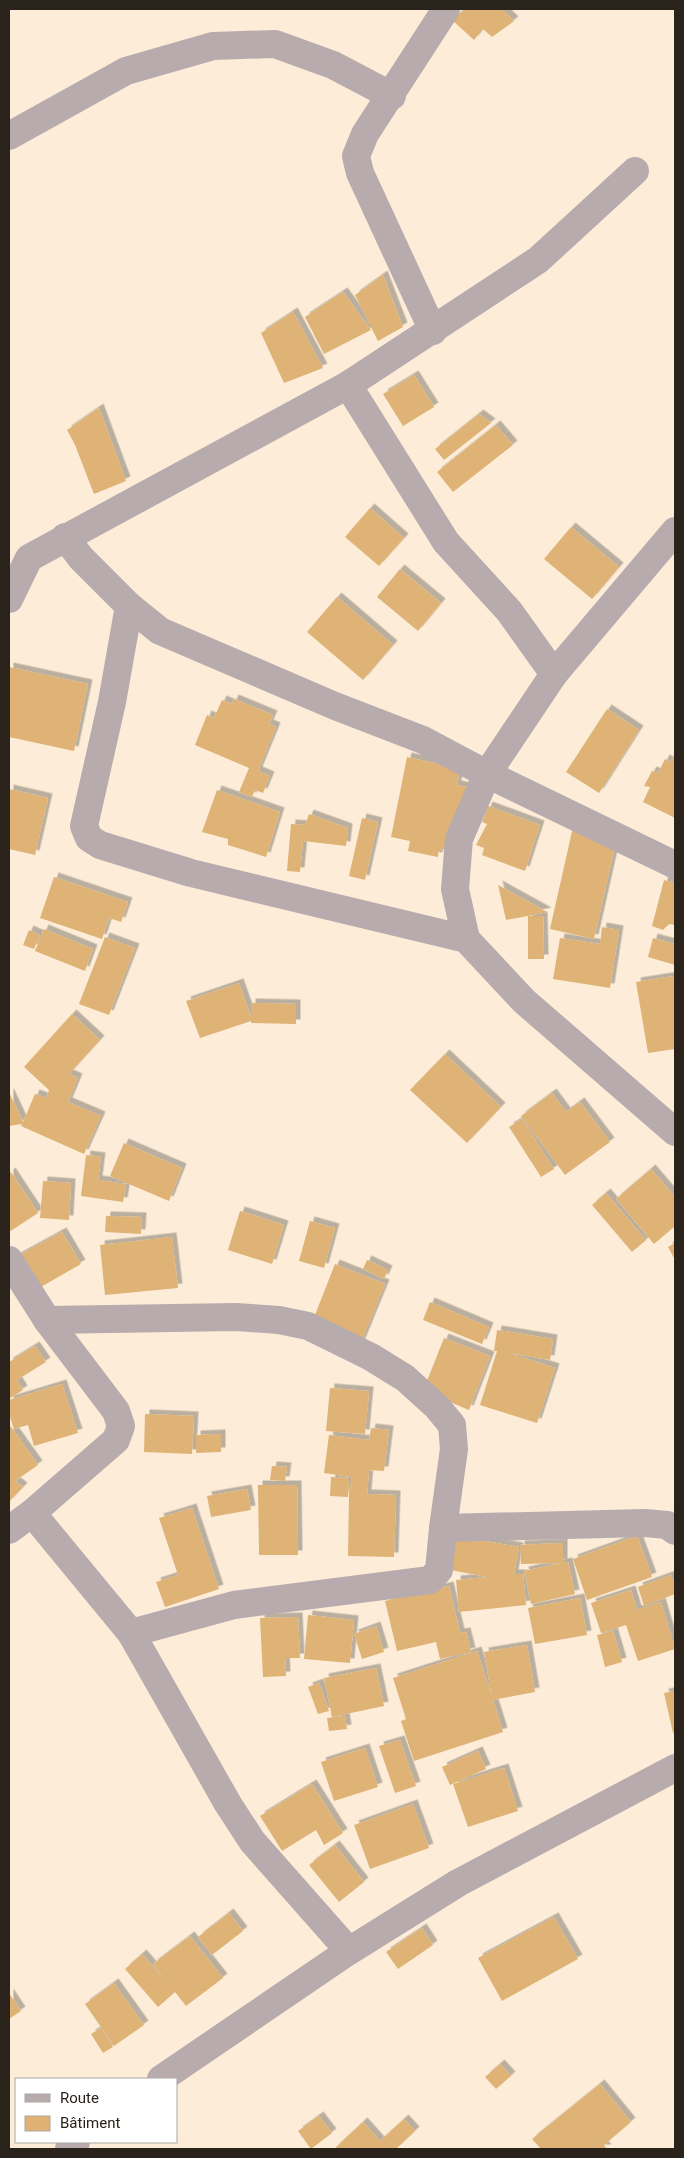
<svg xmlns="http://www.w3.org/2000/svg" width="684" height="2158" font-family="Roboto,sans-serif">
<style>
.building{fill:#dfb274;filter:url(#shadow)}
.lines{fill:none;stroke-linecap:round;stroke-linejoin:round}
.minor{stroke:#b7abad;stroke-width:28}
</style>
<defs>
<filter id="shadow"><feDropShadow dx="4.5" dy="-4.5" stdDeviation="0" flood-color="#0004"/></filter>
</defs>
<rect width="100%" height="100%" fill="#fdedd8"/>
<g class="building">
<path d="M 465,9 L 502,9 L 514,21 L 492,37 L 483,29 L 474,40 L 452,20 Z"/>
<path d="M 383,275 L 403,327 L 378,341 L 355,295 Z"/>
<path d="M 343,292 L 371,330 L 324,354 L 305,317 Z"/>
<path d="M 293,312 L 323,368 L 284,383 L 261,333 Z"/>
<path d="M 414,375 L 434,407 L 403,426 L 383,394 Z"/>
<path d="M 99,408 L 126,481 L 94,494 L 75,445 L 67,430 Z"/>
<path d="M 479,414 L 491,423 L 444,460 L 435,449 Z"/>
<path d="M 496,425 L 513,445 L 453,492 L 437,472 Z"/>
<path d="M 370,508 L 404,538 L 379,566 L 345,537 Z"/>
<path d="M 571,527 L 619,567 L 592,599 L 544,559 Z"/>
<path d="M 400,569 L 441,603 L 418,631 L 377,597 Z"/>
<path d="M 337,597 L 393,645 L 363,680 L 307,632 Z"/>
<path d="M 9,667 L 88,684 L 74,751 L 9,737 Z"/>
<path d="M 234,699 L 273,715 L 269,724 L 276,727 L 258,771 L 270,776 L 263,793 L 255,790 L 252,797 L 239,792 L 249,768 L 195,745 L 207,715 L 214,718 L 222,700 L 232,704 Z"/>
<path d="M 607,709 L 639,730 L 599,793 L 566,772 Z"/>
<path d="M 675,753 L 675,818 L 643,802 L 650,787 L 644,786 L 652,771 L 658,773 L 665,759 L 671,762 Z"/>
<path d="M 407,757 L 460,769 L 457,785 L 472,788 L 459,852 L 439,849 L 438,857 L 408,851 L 410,841 L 391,837 Z"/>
<path d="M 9,789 L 48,798 L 35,855 L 9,849 Z"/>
<path d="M 217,790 L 280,812 L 266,857 L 228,845 L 228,839 L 202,832 Z"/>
<path d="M 488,806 L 540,825 L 525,871 L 482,855 L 484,848 L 476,845 L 487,824 L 482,822 Z"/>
<path d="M 309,814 L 348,828 L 346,846 L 303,841 L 300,872 L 287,871 L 291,824 L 305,825 Z"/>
<path d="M 362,818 L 378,822 L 365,880 L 349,876 Z"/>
<path d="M 573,827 L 617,837 L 594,939 L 550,929 Z"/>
<path d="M 54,877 L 128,902 L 121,922 L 109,918 L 102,939 L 40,918 Z"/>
<path d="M 664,880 L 675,883 L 675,925 L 669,924 L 663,930 L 652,926 Z"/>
<path d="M 498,885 L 547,912 L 528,916 L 543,916 L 544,959 L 528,959 L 528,916 L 506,920 Z"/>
<path d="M 602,927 L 619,930 L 610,988 L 553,979 L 560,938 L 600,944 Z"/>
<path d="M 44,929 L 93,949 L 85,971 L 35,951 Z"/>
<path d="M 29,930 L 40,935 L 34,949 L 23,945 Z"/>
<path d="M 105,937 L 135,948 L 109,1015 L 79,1004 Z"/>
<path d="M 653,938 L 675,944 L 675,965 L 648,957 Z"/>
<path d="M 674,976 L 675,1049 L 648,1053 L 636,982 Z"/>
<path d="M 239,983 L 251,1017 L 251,1003 L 296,1004 L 296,1024 L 251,1023 L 251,1021 L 200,1038 L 186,1001 Z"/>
<path d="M 72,1014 L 100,1040 L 69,1074 L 78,1078 L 68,1102 L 101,1116 L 84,1154 L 21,1126 L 22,1124 L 9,1126 L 9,1092 L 23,1122 L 35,1094 L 46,1098 L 49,1090 L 24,1067 Z"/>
<path d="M 445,1054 L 501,1107 L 467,1143 L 410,1090 Z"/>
<path d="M 552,1093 L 566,1112 L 580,1102 L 610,1142 L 565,1175 L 521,1116 Z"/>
<path d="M 522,1119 L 554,1169 L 541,1177 L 509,1127 Z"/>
<path d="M 124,1143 L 182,1168 L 169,1201 L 110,1176 Z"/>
<path d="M 86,1155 L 101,1157 L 98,1180 L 126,1184 L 123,1202 L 81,1196 Z"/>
<path d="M 651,1169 L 675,1197 L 675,1226 L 654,1244 L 616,1199 Z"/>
<path d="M 11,1172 L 38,1213 L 9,1232 L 9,1174 Z"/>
<path d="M 43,1181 L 71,1183 L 69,1220 L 40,1218 Z"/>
<path d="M 606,1193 L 646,1240 L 632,1252 L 592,1205 Z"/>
<path d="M 240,1211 L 284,1225 L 272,1264 L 228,1250 Z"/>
<path d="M 106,1216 L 142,1217 L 141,1234 L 105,1232 Z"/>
<path d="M 310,1221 L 335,1228 L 324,1268 L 299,1261 Z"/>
<path d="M 62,1232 L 81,1264 L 25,1296 L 9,1261 Z"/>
<path d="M 172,1237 L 178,1288 L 105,1295 L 100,1245 Z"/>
<path d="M 675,1243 L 675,1260 L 668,1247 Z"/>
<path d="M 367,1260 L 388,1270 L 384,1279 L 363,1269 Z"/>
<path d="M 335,1264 L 385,1284 L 360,1345 L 311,1325 Z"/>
<path d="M 430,1302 L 489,1327 L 482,1344 L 423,1320 Z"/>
<path d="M 497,1330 L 553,1339 L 550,1360 L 509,1353 L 555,1368 L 537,1423 L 480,1405 L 497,1351 L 494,1351 Z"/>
<path d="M 444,1338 L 490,1356 L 469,1410 L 423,1391 Z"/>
<path d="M 35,1346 L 46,1362 L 17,1380 L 23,1390 L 9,1399 L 9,1362 Z"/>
<path d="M 62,1384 L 78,1433 L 34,1446 L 28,1425 L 14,1429 L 9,1414 L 9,1400 Z"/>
<path d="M 330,1388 L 369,1391 L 365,1434 L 326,1431 Z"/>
<path d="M 145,1414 L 194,1416 L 192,1454 L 144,1452 Z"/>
<path d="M 9,1424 L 38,1465 L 15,1481 L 23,1487 L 9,1502 Z"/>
<path d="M 371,1428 L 389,1430 L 384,1471 L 369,1470 L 367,1494 L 396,1495 L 394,1557 L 348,1556 L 349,1494 L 352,1477 L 324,1473 L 329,1435 L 369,1440 Z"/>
<path d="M 221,1434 L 221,1452 L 196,1453 L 196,1435 Z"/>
<path d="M 272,1466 L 287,1467 L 285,1481 L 270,1480 Z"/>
<path d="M 331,1477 L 349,1478 L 348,1497 L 330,1496 Z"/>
<path d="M 258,1485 L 297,1485 L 298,1555 L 259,1555 Z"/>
<path d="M 247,1489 L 251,1510 L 211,1517 L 207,1496 Z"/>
<path d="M 192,1508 L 219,1589 L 165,1607 L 156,1582 L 178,1575 L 159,1518 Z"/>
<path d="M 440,1533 L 519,1547 L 514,1574 L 523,1574 L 526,1605 L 459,1612 L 456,1580 L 488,1577 L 434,1567 Z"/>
<path d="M 637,1536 L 652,1577 L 587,1600 L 573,1559 Z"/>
<path d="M 563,1543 L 563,1563 L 568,1562 L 575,1594 L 531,1604 L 524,1571 L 562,1563 L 521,1564 L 520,1545 Z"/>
<path d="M 671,1575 L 675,1586 L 675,1594 L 644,1606 L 638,1587 Z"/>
<path d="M 449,1586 L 460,1633 L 466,1632 L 471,1652 L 440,1659 L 436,1642 L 397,1651 L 385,1601 Z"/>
<path d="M 631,1590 L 637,1610 L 661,1602 L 675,1649 L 638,1661 L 626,1625 L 601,1633 L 591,1603 Z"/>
<path d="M 580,1598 L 587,1635 L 535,1644 L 528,1608 Z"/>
<path d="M 308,1615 L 354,1620 L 350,1663 L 304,1659 Z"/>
<path d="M 298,1617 L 300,1658 L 285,1658 L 286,1676 L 263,1677 L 260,1618 Z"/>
<path d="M 376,1626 L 384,1652 L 362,1659 L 354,1634 Z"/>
<path d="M 613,1631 L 622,1662 L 605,1667 L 597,1635 Z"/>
<path d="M 527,1645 L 535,1692 L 493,1700 L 503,1732 L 414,1761 L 401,1721 L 406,1719 L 393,1678 L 477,1651 L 492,1697 L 484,1652 Z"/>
<path d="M 376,1668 L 384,1706 L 332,1717 L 324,1678 Z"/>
<path d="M 319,1683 L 329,1711 L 318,1714 L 308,1687 Z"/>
<path d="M 675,1691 L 675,1732 L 673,1733 L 664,1693 Z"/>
<path d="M 345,1716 L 347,1729 L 329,1731 L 327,1718 Z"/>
<path d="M 400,1740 L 416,1786 L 395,1793 L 379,1746 Z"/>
<path d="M 365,1748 L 378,1787 L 334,1801 L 321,1762 Z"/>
<path d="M 478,1751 L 486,1769 L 450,1785 L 442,1767 Z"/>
<path d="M 504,1768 L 518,1811 L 468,1827 L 453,1784 Z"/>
<path d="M 312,1784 L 343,1833 L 324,1845 L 316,1830 L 282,1851 L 260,1816 Z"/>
<path d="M 413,1804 L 429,1848 L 370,1869 L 354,1825 Z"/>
<path d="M 335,1845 L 364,1882 L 339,1902 L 309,1865 Z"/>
<path d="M 229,1913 L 243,1931 L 212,1955 L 198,1937 Z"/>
<path d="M 554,1917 L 578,1959 L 502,2001 L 478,1958 Z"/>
<path d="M 422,1928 L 433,1945 L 398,1969 L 386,1952 Z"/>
<path d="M 190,1936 L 223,1978 L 186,2006 L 175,1992 L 158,2007 L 125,1969 L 142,1954 L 166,1982 L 153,1964 Z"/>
<path d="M 114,1983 L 144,2025 L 114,2046 L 85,2004 Z"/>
<path d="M 9,1993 L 21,2011 L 9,2019 Z"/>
<path d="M 101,2028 L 113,2047 L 103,2053 L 91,2034 Z"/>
<path d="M 500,2064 L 511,2076 L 496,2089 L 485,2077 Z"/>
<path d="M 600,2084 L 631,2122 L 604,2145 L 607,2149 L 541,2149 L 532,2139 Z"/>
<path d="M 319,2116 L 332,2133 L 311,2149 L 298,2131 Z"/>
<path d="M 404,2119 L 415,2131 L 396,2149 L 334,2149 L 363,2122 L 380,2141 Z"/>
</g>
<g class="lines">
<g class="minor">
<path d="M 9,136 L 126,71 L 213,46 L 275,44 L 333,65 L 392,96"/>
<path d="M 433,331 L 360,173 L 356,156 L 365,134 L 446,9"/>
<path d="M 348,385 L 446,542 L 509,611 L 554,674"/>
<path d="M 675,531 L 554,674 L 487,774 L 459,839 L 455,889 L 466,939 L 524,1001 L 675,1132"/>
<path d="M 65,537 L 81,558 L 129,606 L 160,631 L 335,706 L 423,740 L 487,774 L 675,865"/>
<path d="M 9,599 L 29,558 L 348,385 L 538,260 L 635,171"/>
<path d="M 129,606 L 112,702 L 84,826 L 89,838 L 100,845 L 191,873 L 466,939"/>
<path d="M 9,1260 L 47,1320 L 116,1411 L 121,1426 L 116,1440 L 32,1513 L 9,1530"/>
<path d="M 47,1320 L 236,1317 L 279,1320 L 308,1326 L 371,1357 L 405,1378 L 437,1407 L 452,1425 L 454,1449 L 443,1528"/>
<path d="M 32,1513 L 131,1633 L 228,1804 L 252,1841 L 349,1951"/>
<path d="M 131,1633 L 234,1605 L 430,1580 L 439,1570 L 443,1528 L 645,1523 L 667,1525 L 675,1531"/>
<path d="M 161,2079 L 349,1951 L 458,1883 L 675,1768"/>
<path d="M 69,2149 L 76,2142"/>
</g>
</g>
<rect width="684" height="2158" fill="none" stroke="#29231b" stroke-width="20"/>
<rect x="15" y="2078" width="162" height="65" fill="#ffffff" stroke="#a9a7a4"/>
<rect x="25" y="2094" width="25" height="8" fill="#b7abad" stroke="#a9a7a4"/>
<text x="60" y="2103" font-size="15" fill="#29231b">Route</text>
<rect x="25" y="2116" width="25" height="15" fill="#dfb274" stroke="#a9a7a4"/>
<text x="60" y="2128" font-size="15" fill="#29231b">Bâtiment</text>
</svg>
